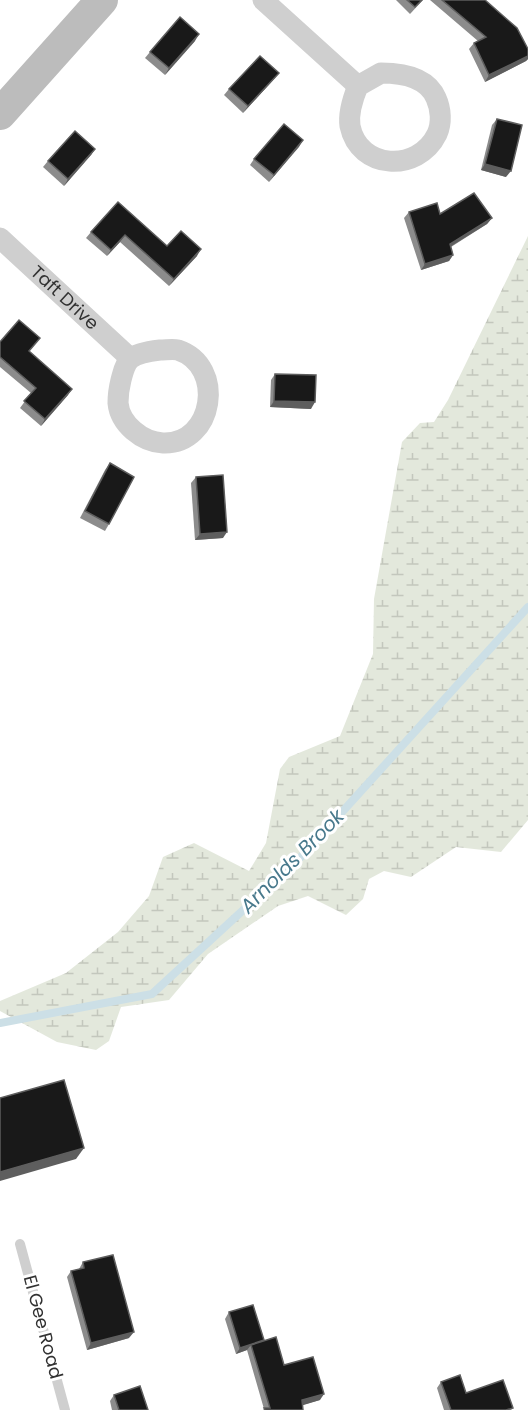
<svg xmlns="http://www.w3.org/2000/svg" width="528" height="1410" font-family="Poppins,sans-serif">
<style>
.wetland{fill:url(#wetland-marsh)}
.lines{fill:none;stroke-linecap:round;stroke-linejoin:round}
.stream{stroke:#ccdfe6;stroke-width:8}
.service{stroke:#cfcfcf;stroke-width:10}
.minor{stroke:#cfcfcf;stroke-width:21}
.secondary{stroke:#bcbcbc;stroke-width:32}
.wall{fill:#8c8c8c}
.shaded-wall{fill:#5e5e5e}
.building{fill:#191919;stroke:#5e5e5e;stroke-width:1.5}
.labels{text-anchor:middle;stroke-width:6;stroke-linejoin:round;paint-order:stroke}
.street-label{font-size:18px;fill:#323232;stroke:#fff}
.water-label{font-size:20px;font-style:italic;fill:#48798c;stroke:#fff}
</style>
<defs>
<pattern id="wetland-marsh" width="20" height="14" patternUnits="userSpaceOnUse" patternTransform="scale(1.5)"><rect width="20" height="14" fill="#e3e8dc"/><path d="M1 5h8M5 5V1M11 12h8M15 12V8" fill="none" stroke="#c3c7bd"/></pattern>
</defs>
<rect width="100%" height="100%" fill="#fff"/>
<path class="wetland" d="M 528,236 L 528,820 L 501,852 L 456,847 L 411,877 L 384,871 L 369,879 L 363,899 L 346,915 L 308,896 L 278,906 L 208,954 L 169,1000 L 121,1007 L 109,1041 L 96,1050 L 57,1042 L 0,1011 L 0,1001 L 66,973 L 118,932 L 149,896 L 163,857 L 194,843 L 249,871 L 266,843 L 280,769 L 289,757 L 340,736 L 373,654 L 374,599 L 402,442 L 420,423 L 434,422 L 448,400 Z"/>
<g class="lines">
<path class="stream" d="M 0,1023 L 152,994 L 304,854 L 528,607"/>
<path class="service" d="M 20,1244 L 65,1410"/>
<g class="minor">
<path d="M 263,0 L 358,86"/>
<path d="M 381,73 C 402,73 427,77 436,98 C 441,109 442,123 437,134 C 418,173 359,170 350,126 C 348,112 353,98 358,86 Z"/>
<path id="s1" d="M 0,238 L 130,358"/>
<path d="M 160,350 C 166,350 173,349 178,350 C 226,366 214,445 163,443 C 142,442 120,424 118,403 C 118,395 119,388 121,380 C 123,373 124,365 130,359 C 137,353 151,351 160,350 Z"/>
</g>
<path class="secondary" d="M 0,114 L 102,0"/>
</g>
<g class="wall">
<path d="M 396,0 L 423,0 L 410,14 Z"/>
<path d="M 430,0 L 485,0 L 528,49 L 528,59 L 526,61 L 485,82 L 469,49 L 474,43 L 478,41 Z"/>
<path d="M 195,41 L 165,75 L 145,58 L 150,52 Z"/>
<path d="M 279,73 L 274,79 L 243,113 L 224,95 L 229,89 Z"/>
<path d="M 497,119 L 506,177 L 481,170 L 492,125 Z"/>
<path d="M 303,140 L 269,182 L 250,165 L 254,159 Z"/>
<path d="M 95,149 L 91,155 L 64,186 L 43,167 L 48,161 Z"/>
<path d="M 118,202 L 167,246 L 197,256 L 169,286 L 120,242 L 107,256 L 86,238 L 91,232 Z"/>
<path d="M 409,212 L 440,214 L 492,218 L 487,224 L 451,247 L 453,255 L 449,261 L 421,270 L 404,218 Z"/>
<path d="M 40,338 L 29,351 L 68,395 L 41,426 L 20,408 L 31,393 L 0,367 L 0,342 Z"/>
<path d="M 275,374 L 311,409 L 270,407 L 271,380 Z"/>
<path d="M 110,463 L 109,524 L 105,531 L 80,518 L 105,470 Z"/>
<path d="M 196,477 L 223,538 L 195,540 L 191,483 Z"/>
<path d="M 83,1262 L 129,1338 L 87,1350 L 67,1277 L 71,1271 L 79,1269 Z"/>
<path d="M 229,1312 L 264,1340 L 284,1365 L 320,1400 L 302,1405 L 303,1410 L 263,1410 L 264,1409 L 247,1350 L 236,1354 L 225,1319 Z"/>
<path d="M 441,1382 L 466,1393 L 513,1408 L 511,1410 L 444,1410 L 437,1388 Z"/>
<path d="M 114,1395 L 148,1410 L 112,1410 L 110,1401 Z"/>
</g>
<g class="shaded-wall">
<path d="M 199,34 L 195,41 L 165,75 L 169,68 Z"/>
<path d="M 528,56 L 528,59 L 526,61 L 485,82 L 489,75 Z"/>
<path d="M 279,73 L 274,79 L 243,113 L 248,106 Z"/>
<path d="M 303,140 L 299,147 L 269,182 L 274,175 Z"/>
<path d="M 95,149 L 91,155 L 64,186 L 68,179 Z"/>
<path d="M 485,164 L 511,171 L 506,177 L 481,170 Z"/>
<path d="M 492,218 L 487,224 L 445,250 L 450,244 Z"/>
<path d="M 125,235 L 120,242 L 107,256 L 111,250 Z"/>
<path d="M 201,249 L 197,256 L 169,286 L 174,279 Z"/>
<path d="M 453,255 L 449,261 L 421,270 L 425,264 Z"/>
<path d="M 72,389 L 68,395 L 41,426 L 45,419 Z"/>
<path d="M 274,401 L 315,402 L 311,409 L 270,407 Z"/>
<path d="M 227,532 L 223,538 L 195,540 L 200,534 Z"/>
<path d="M 84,1148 L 76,1159 L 0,1181 L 0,1172 Z"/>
<path d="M 134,1332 L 129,1338 L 87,1350 L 91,1343 Z"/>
<path d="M 264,1340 L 251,1345 L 247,1350 L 236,1354 L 240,1348 Z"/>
<path d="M 324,1394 L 320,1400 L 297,1407 L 302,1400 Z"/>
</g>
<g class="building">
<path d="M 407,0 L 422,0 L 415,7 Z"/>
<path d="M 442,0 L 485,0 L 517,28 L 528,49 L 528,56 L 489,75 L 474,43 L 486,37 Z"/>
<path d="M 180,17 L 199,34 L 169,68 L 150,52 Z"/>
<path d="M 260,56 L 279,73 L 248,106 L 229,89 Z"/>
<path d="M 497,119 L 522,125 L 511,171 L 485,164 Z"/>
<path d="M 284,124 L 303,140 L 274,175 L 254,159 Z"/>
<path d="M 75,131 L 95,149 L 68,179 L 48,161 Z"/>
<path d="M 474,193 L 492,218 L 450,244 L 453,255 L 425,264 L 409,212 L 437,203 L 440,214 Z"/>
<path d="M 118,202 L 167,246 L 181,231 L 201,249 L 174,279 L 125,235 L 111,250 L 91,232 Z"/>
<path d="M 19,320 L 40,338 L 29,351 L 72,389 L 45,419 L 24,401 L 36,388 L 0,357 L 0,342 Z"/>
<path d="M 275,374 L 316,375 L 315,402 L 274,401 Z"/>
<path d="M 110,463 L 134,477 L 109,524 L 85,511 Z"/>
<path d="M 223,475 L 227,532 L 200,534 L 196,477 Z"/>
<path d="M 64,1080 L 84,1148 L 0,1172 L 0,1098 Z"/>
<path d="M 113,1255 L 134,1332 L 91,1343 L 71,1271 L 84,1268 L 83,1262 Z"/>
<path d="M 253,1305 L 264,1340 L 240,1348 L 229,1312 Z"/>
<path d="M 276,1337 L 284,1365 L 313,1357 L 324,1394 L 302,1400 L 303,1410 L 265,1410 L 264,1408 L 270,1408 L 251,1345 Z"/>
<path d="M 460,1375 L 466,1393 L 503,1380 L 513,1408 L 506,1410 L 451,1410 L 441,1382 Z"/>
<path d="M 140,1386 L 148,1410 L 119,1410 L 114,1395 Z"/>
</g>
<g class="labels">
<g class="street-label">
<text dy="6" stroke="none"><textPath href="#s1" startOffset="88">Taft Drive</textPath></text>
<text transform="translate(43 1327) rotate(75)" y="6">El Gee Road</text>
</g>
<g class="water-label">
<text transform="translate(292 861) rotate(-45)" y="7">Arnolds Brook</text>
</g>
</g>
</svg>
